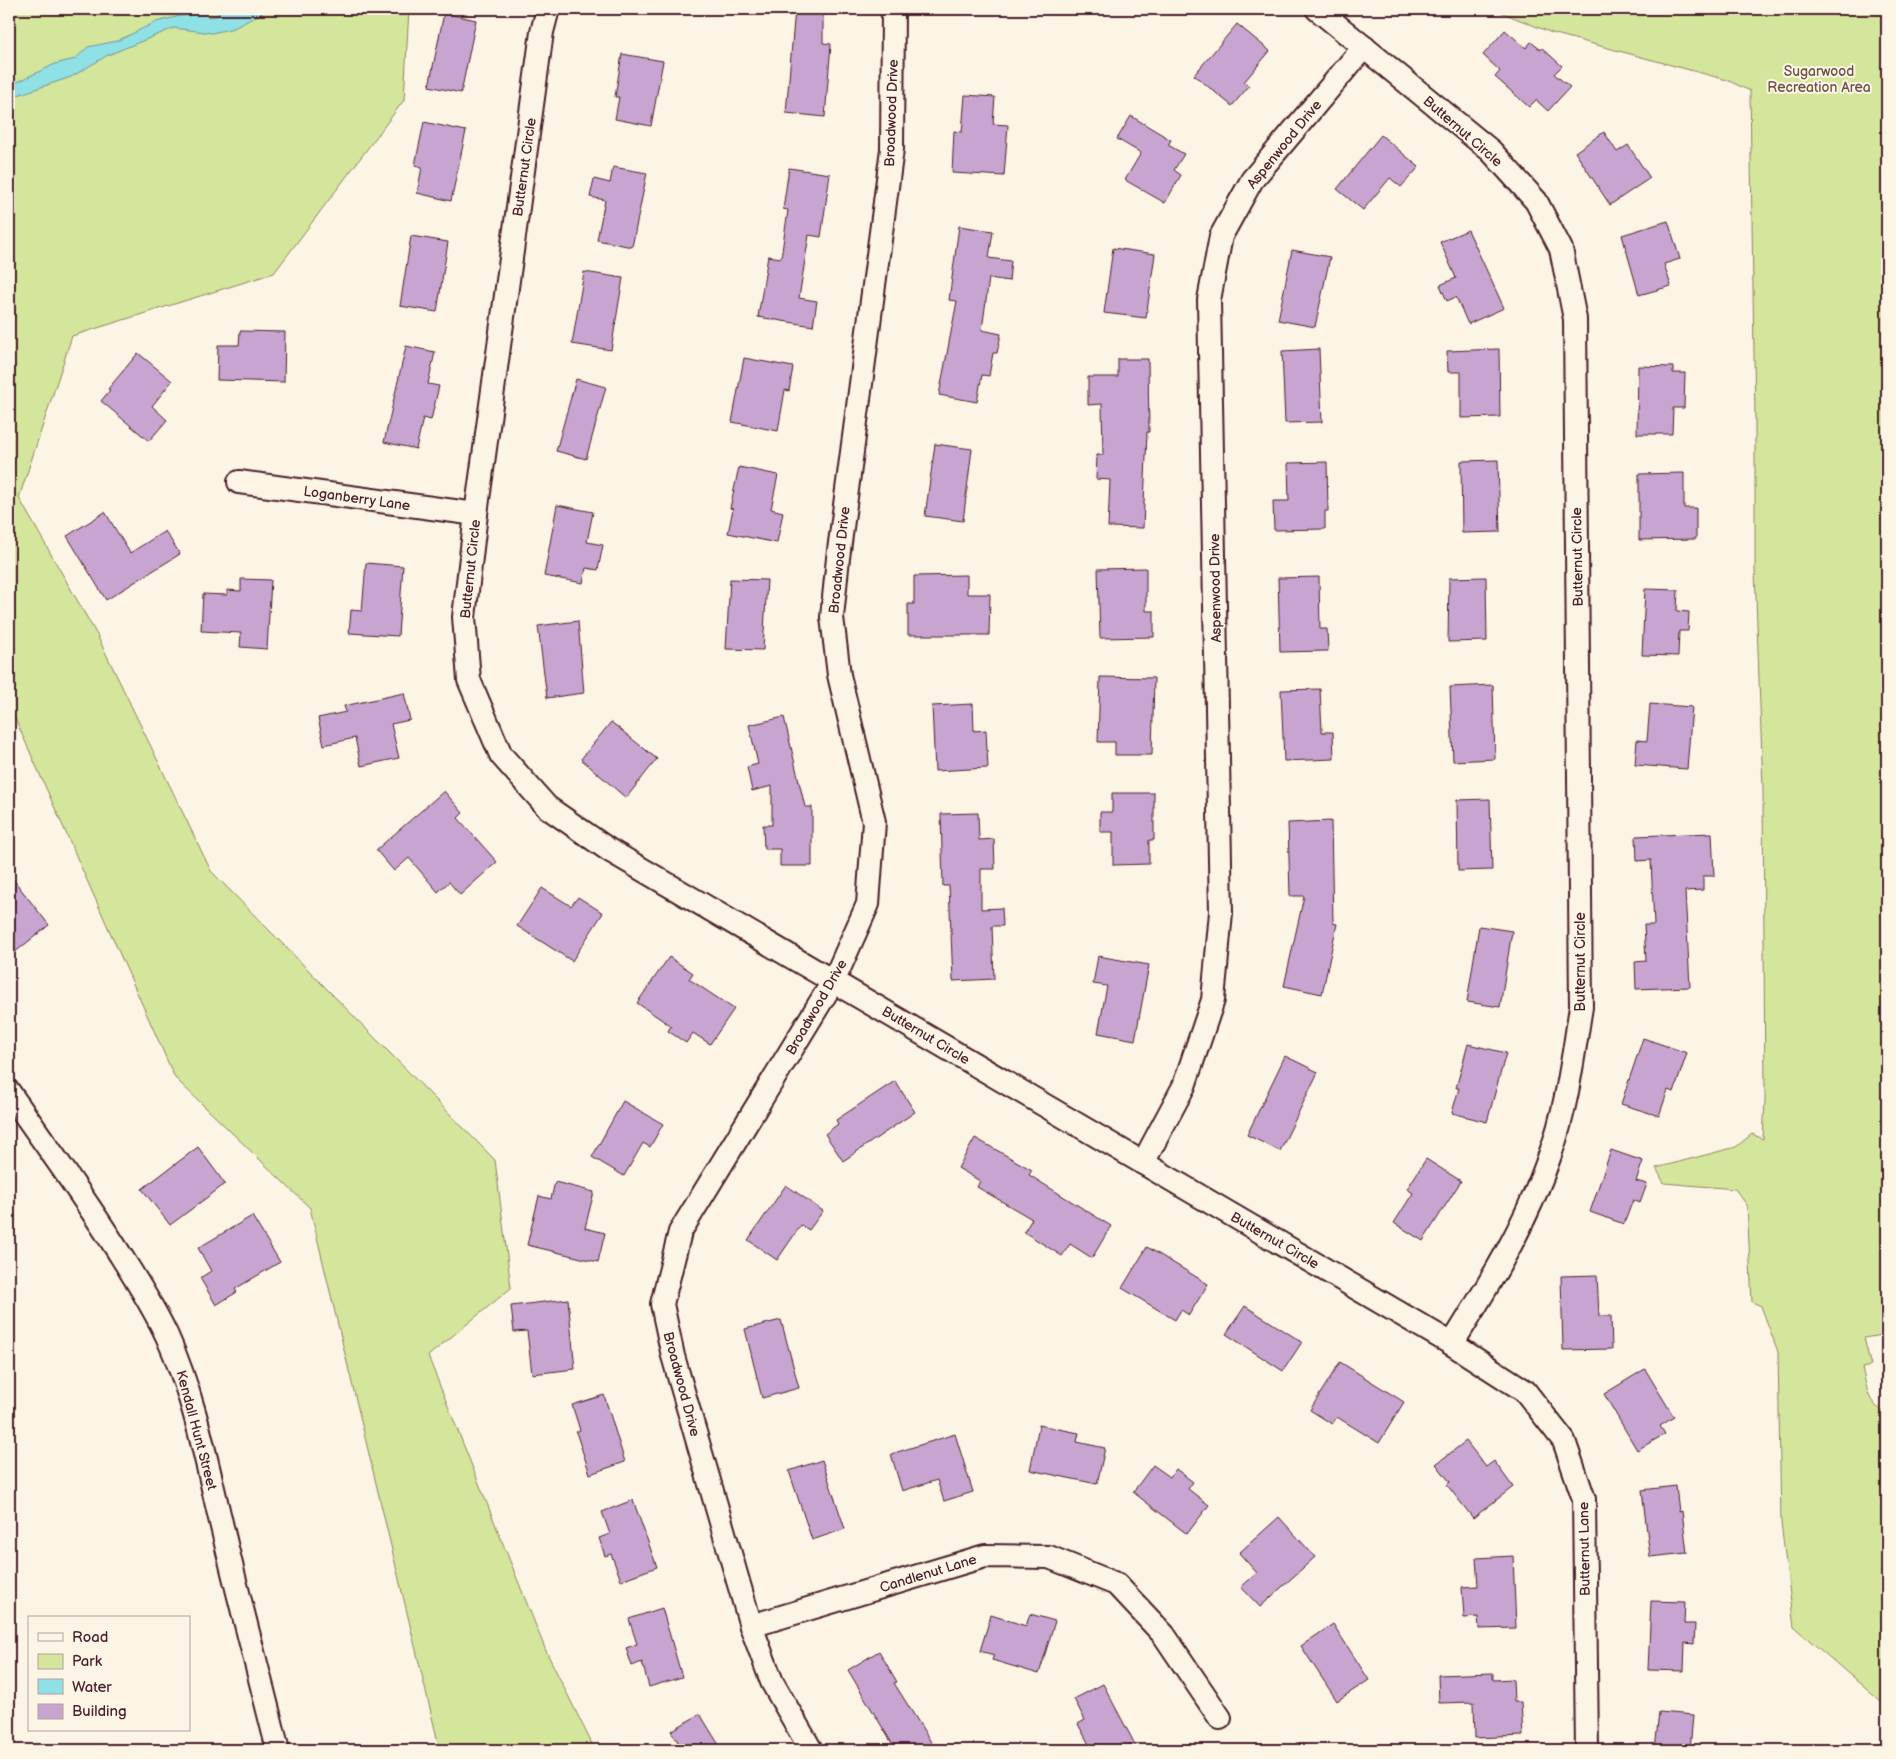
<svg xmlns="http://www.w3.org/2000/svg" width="1896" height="1759" font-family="'Balsamiq Sans',sans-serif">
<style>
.green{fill:#d4e69b;stroke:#8f8263}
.water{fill:#8fe1e6;stroke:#73939b}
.building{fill:#c7a5d0;stroke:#4a1f2b}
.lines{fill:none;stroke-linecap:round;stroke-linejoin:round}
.street-casing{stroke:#4a1f2b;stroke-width:26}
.street{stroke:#fcf5e5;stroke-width:22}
.labels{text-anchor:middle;stroke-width:4;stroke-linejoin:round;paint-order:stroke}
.park-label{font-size:14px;fill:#6c5147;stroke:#fcf5e5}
.street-label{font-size:14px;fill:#4a1f2b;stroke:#fcf5e5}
</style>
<rect width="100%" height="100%" fill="#fcf5e5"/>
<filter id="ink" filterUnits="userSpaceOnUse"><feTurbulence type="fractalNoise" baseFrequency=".02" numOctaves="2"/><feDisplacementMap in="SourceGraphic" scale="10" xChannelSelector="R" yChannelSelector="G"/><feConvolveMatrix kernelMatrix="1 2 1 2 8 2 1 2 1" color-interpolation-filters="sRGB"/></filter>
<g filter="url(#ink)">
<g class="green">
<path d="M 21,9 L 409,9 L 404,100 L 274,273 L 72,336 L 19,498 L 97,635 L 211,871 L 495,1160 L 511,1288 L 428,1356 L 546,1651 L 595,1750 L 442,1750 L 438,1742 L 310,1208 L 175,1078 L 9,705 L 9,16 Z"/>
<path d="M 1493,9 L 1887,9 L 1887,1334 L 1864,1338 L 1871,1366 L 1862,1368 C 1867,1386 1867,1407 1887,1412 L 1887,1707 L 1794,1627 L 1781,1523 L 1778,1352 L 1761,1306 L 1752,1302 L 1747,1205 L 1735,1189 L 1664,1183 L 1656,1168 L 1736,1147 L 1752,1134 L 1763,1139 L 1765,1100 L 1763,788 L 1755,569 L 1755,419 L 1750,91 L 1727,80 L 1552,33 Z"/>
</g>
<path class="water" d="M 221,9 L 270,9 L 234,28 L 212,33 L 174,28 L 108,55 L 71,77 L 9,98 L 9,86 L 55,64 L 75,59 L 88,47 L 117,41 L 156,22 L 200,11 L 209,17 L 218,16 L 219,10 Z"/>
<g class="building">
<path d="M 795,9 L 823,9 L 823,43 L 831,44 L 825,117 L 786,113 Z"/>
<path d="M 444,13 L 476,20 L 461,93 L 429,86 Z"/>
<path d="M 1237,24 L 1270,51 L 1244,82 L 1249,86 L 1232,106 L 1194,75 Z"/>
<path d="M 1505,30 L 1526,48 L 1531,42 L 1541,50 L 1542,48 L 1562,66 L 1554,74 L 1570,87 L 1548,111 L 1536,100 L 1529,107 L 1495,77 L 1500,71 L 1483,55 Z"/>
<path d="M 622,54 L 663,61 L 651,126 L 615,119 L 619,97 L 615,97 Z"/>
<path d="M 965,95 L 995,97 L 993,124 L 1008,125 L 1004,176 L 952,173 L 954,131 L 962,132 Z"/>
<path d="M 1131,116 L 1171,140 L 1168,145 L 1184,154 L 1174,170 L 1181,175 L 1165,203 L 1125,180 L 1141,153 L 1117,139 Z"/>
<path d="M 424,122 L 466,131 L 451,201 L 417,193 L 422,167 L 415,165 Z"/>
<path d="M 1604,132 L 1617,152 L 1628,145 L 1650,178 L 1610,205 L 1575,152 Z"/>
<path d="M 1381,135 L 1419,167 L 1401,187 L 1390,178 L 1363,210 L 1337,189 Z"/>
<path d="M 613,167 L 647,173 L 632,247 L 597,240 L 605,200 L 590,197 L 594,179 L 610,183 Z"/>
<path d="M 789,168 L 830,174 L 821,237 L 809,235 L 799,298 L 817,301 L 813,326 L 758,317 L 768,256 L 781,258 L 788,210 L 783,209 Z"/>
<path d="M 1668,221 L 1680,259 L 1664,264 L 1671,286 L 1639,295 L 1622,235 Z"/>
<path d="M 959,226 L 993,231 L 989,258 L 1011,261 L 1009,281 L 989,278 L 982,330 L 1001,334 L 997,353 L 993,353 L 989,376 L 982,375 L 977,402 L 939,395 L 957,301 L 949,300 Z"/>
<path d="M 1468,230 L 1504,308 L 1468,324 L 1456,297 L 1447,301 L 1440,285 L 1456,278 L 1440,242 Z"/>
<path d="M 411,236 L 448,242 L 437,312 L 400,306 Z"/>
<path d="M 1113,248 L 1155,254 L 1146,318 L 1104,313 Z"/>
<path d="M 1292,250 L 1330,257 L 1315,327 L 1278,320 Z"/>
<path d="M 584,272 L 623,278 L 611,350 L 572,344 Z"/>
<path d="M 240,331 L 285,332 L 284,382 L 217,380 L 218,345 L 239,345 Z"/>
<path d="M 406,346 L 435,352 L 428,384 L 439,386 L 431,420 L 423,418 L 416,449 L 384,442 Z"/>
<path d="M 1319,349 L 1322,422 L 1285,423 L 1282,351 Z"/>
<path d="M 1499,349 L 1500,417 L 1461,418 L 1461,372 L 1448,372 L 1447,351 Z"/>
<path d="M 138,353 L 172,381 L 152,406 L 167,420 L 149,441 L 101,401 L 110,390 L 108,389 Z"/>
<path d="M 744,358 L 793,367 L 789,391 L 785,390 L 778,431 L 732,422 Z"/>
<path d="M 1118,359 L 1148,359 L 1149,432 L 1147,432 L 1143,528 L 1108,527 L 1110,480 L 1096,479 L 1097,455 L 1103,455 L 1102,404 L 1088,405 L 1088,377 L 1118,377 Z"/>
<path d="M 1638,366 L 1673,367 L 1673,373 L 1685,373 L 1684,408 L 1673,408 L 1672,434 L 1637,434 Z"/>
<path d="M 576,379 L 606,387 L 586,459 L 556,451 Z"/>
<path d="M 935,444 L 972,449 L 963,521 L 925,516 Z"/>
<path d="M 1498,460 L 1500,532 L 1462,533 L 1461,461 Z"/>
<path d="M 1327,462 L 1328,511 L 1325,511 L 1325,529 L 1274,530 L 1273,501 L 1289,501 L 1288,463 Z"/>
<path d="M 739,467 L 778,475 L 771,509 L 783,512 L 777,543 L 728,533 L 733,509 L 730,508 Z"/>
<path d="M 1684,473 L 1684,508 L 1696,508 L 1696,539 L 1639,540 L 1639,474 Z"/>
<path d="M 557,505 L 593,512 L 587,542 L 603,545 L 598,570 L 586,568 L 583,583 L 544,576 Z"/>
<path d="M 105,512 L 130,553 L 165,531 L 180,554 L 106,600 L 67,536 Z"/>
<path d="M 366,563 L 403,566 L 398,636 L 349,633 L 351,610 L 362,611 Z"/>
<path d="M 1146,568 L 1146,611 L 1154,611 L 1154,637 L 1100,638 L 1098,569 Z"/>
<path d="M 967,575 L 967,594 L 990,594 L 989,635 L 908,635 L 908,604 L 914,604 L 914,576 Z"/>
<path d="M 1319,577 L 1320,629 L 1327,629 L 1328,651 L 1280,652 L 1278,578 Z"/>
<path d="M 1486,577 L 1487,641 L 1448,642 L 1449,578 Z"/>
<path d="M 241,579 L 271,580 L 267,649 L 240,647 L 241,633 L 201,631 L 203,594 L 227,595 L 227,590 L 241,591 Z"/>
<path d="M 730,579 L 767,580 L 763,650 L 726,649 Z"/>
<path d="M 1645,589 L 1678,590 L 1677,611 L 1689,612 L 1688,631 L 1679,631 L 1678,656 L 1642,655 Z"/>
<path d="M 578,621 L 584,693 L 547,698 L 538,626 Z"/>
<path d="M 1100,677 L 1154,678 L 1152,755 L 1115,755 L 1115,742 L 1098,742 Z"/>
<path d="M 1493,685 L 1495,759 L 1453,761 L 1450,687 Z"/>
<path d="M 1320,689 L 1322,732 L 1333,732 L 1334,759 L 1284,761 L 1281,690 Z"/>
<path d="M 404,693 L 410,720 L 391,724 L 399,758 L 361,766 L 355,738 L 324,745 L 318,718 L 346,712 L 344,706 Z"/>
<path d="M 973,704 L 974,731 L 986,730 L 988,768 L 935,771 L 932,706 Z"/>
<path d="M 1650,704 L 1692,707 L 1687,769 L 1635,765 L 1637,740 L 1647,741 Z"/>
<path d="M 784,717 L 805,807 L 812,807 L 812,866 L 780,866 L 780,849 L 764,849 L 763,825 L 772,825 L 772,786 L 752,791 L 747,767 L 758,764 L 749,725 Z"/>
<path d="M 611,722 L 657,759 L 626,798 L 581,759 Z"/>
<path d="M 444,791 L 463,813 L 458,818 L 497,862 L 460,895 L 449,882 L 438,892 L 409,858 L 394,871 L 376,850 Z"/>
<path d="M 1112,793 L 1154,793 L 1154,840 L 1149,840 L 1149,864 L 1113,865 L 1113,832 L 1100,832 L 1100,812 L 1112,812 Z"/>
<path d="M 1490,799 L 1492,870 L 1458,871 L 1457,800 Z"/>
<path d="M 978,813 L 979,840 L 994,839 L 995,869 L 981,869 L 981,909 L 1002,908 L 1003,926 L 992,926 L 994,979 L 953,981 L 949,886 L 943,886 L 941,814 Z"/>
<path d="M 1331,821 L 1333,923 L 1337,924 L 1322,994 L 1284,986 L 1304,896 L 1290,896 L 1288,823 Z"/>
<path d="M 1712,833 L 1714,876 L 1703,876 L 1703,890 L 1685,891 L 1690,987 L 1636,989 L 1635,962 L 1646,961 L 1644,925 L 1654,925 L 1651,860 L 1637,861 L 1636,836 Z"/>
<path d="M 9,874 L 49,925 L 9,957 Z"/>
<path d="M 542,888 L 571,906 L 578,897 L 603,913 L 572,961 L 517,926 Z"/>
<path d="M 1479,926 L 1512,931 L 1500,1007 L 1467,1002 Z"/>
<path d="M 1098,956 L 1149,965 L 1135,1040 L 1098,1033 L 1107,986 L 1093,984 Z"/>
<path d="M 669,957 L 693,973 L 689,979 L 734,1009 L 710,1044 L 693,1033 L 686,1043 L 668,1031 L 671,1026 L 637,1003 Z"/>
<path d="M 1643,1038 L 1687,1053 L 1674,1092 L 1668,1090 L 1659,1116 L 1621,1104 Z"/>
<path d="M 1468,1044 L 1506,1053 L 1487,1122 L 1452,1113 L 1459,1088 L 1456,1088 Z"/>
<path d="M 1285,1056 L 1318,1072 L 1280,1151 L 1247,1135 Z"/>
<path d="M 895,1081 L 915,1112 L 843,1161 L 825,1134 L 838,1124 L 836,1120 Z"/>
<path d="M 623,1101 L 663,1124 L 650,1147 L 643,1143 L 624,1176 L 592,1157 Z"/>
<path d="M 975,1138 L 1032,1170 L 1029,1175 L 1111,1226 L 1092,1258 L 1070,1244 L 1062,1256 L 1024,1232 L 1032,1219 L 977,1187 L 980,1181 L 958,1168 Z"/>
<path d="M 198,1147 L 225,1184 L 170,1225 L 142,1189 Z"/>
<path d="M 1611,1150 L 1643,1161 L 1636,1181 L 1647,1184 L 1640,1203 L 1633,1200 L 1624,1224 L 1590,1212 Z"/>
<path d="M 1426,1159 L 1461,1181 L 1423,1241 L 1394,1223 L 1413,1193 L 1407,1189 Z"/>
<path d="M 555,1182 L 594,1192 L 585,1228 L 605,1233 L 598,1262 L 527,1245 L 539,1196 L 551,1199 Z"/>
<path d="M 786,1185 L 823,1211 L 809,1230 L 801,1225 L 777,1260 L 748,1240 Z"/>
<path d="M 252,1216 L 280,1262 L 235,1289 L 237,1292 L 216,1305 L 200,1278 L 211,1271 L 198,1248 Z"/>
<path d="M 1147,1247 L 1208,1284 L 1189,1315 L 1181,1310 L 1175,1320 L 1122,1288 Z"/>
<path d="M 1597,1275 L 1599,1316 L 1611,1316 L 1612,1349 L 1563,1350 L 1561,1276 Z"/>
<path d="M 568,1299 L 575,1369 L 532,1374 L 527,1331 L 514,1332 L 511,1306 Z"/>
<path d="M 1245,1306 L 1302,1342 L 1283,1371 L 1226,1334 Z"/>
<path d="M 781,1320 L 799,1388 L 762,1398 L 745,1329 Z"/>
<path d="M 1340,1362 L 1404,1402 L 1379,1443 L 1337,1417 L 1332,1424 L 1310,1410 Z"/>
<path d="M 1645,1369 L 1674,1417 L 1660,1426 L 1665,1434 L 1637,1450 L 1604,1394 Z"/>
<path d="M 604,1395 L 625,1462 L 590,1474 L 576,1432 L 580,1430 L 572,1405 Z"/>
<path d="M 1039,1425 L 1079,1433 L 1077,1442 L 1105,1448 L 1097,1484 L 1030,1470 Z"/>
<path d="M 955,1434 L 973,1492 L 944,1501 L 937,1480 L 902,1491 L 891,1454 Z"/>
<path d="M 1466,1441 L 1486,1467 L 1494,1461 L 1513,1487 L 1473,1518 L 1447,1485 L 1450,1482 L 1436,1464 Z"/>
<path d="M 822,1460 L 845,1529 L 812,1540 L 789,1471 Z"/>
<path d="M 1153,1465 L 1170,1477 L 1176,1469 L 1193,1482 L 1188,1489 L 1209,1505 L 1187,1534 L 1133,1492 Z"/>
<path d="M 1676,1486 L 1679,1512 L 1682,1511 L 1687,1553 L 1650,1557 L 1642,1490 Z"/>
<path d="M 633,1500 L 657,1567 L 621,1580 L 611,1554 L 605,1556 L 599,1538 L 610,1534 L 602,1512 Z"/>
<path d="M 1279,1517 L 1315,1557 L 1260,1607 L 1241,1587 L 1257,1573 L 1239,1553 Z"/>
<path d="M 1513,1556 L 1516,1628 L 1479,1629 L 1478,1617 L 1464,1618 L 1462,1587 L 1478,1586 L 1476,1558 Z"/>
<path d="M 1651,1601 L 1685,1602 L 1684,1624 L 1695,1624 L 1694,1644 L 1685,1643 L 1684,1671 L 1648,1670 Z"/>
<path d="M 662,1608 L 682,1677 L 649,1687 L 642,1662 L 632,1666 L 626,1648 L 637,1644 L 629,1619 Z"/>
<path d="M 1030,1614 L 1055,1621 L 1039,1674 L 992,1660 L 994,1655 L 980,1651 L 991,1615 L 1026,1626 Z"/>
<path d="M 1333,1624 L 1369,1680 L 1337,1701 L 1301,1646 Z"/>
<path d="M 879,1651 L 897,1682 L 894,1683 L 936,1750 L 896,1750 L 848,1670 Z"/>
<path d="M 1493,1673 L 1493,1680 L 1513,1679 L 1514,1702 L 1521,1702 L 1523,1736 L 1475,1738 L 1474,1702 L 1439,1703 L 1438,1675 Z"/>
<path d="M 1103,1684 L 1138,1750 L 1092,1750 L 1078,1724 L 1085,1720 L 1074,1699 Z"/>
<path d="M 1659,1712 L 1693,1715 L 1690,1750 L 1655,1750 Z"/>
<path d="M 700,1714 L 722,1750 L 683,1750 L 671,1731 Z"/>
</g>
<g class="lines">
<g class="street-casing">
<g id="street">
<path d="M 548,9 L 542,32 L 476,514 L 464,617 L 469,680 L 501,755 L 547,807 L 609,850 L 1452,1344 C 1490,1283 1527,1223 1550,1155 C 1567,1108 1573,1056 1581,1007 L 1575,319 L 1561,249 L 1536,201 L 1491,151 L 1317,9"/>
<path d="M 239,482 L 476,514"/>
<path d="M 9,1092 C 46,1145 84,1197 118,1251 C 135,1278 153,1306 167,1336 C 195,1398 207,1465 223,1531 C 240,1604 260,1677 278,1750"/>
<path d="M 1143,1163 L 1184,1086 L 1213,1000 L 1221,912 L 1209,300 L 1221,236 L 1252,180 L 1364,47"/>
<path d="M 1452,1344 L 1525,1391 L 1564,1441 L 1584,1499 L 1587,1750"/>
<path d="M 751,1626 L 985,1556 L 1049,1557 L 1116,1584 L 1164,1635 L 1220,1718"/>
<path d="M 811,1750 L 772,1682 L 751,1626 L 673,1356 L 662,1304 L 680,1232 L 834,980 L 868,904 L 874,822 L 839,675 L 832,617 L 838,558 L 892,149 L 893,9"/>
</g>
</g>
<use href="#street" class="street"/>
</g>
</g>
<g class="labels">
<g class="park-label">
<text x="1819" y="76">Sugarwood<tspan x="1819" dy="16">Recreation Area</tspan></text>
</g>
<g class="street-label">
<text transform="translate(891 113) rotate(-88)" y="5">Broadwood Drive</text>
<text transform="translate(1463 131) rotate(41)" y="5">Butternut Circle</text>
<text transform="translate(1284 144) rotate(-51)" y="5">Aspenwood Drive</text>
<text transform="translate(524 167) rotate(-82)" y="5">Butternut Circle</text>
<text transform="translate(357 498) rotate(8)" y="5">Loganberry Lane</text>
<text transform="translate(1577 557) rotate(-91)" y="5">Butternut Circle</text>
<text transform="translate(839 560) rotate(-84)" y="5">Broadwood Drive</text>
<text transform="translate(470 569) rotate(-84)" y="5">Butternut Circle</text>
<text transform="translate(1215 588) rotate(-91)" y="5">Aspenwood Drive</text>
<text transform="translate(1580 962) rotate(-90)" y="5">Butternut Circle</text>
<text transform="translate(816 1007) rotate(-60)" y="5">Broadwood Drive</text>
<text transform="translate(926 1035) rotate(31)" y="5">Butternut Circle</text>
<text transform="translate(1275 1240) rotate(30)" y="5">Butternut Circle</text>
<text transform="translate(682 1384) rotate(75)" y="5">Broadwood Drive</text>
<text transform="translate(197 1430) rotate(75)" y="5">Kendall Hunt Street</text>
<text transform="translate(1584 1549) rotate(-91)" y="5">Butternut Lane</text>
<text transform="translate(928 1573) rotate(-17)" y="5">Candlenut Lane</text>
</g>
</g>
<rect width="1896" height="1759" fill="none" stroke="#fcf5e5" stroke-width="30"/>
<rect x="15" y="15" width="1866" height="1729" fill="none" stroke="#4a1f2b" stroke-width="2" filter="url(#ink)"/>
<rect x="28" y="1616" width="162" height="115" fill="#fcf5e5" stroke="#b59f9b"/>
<rect x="38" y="1633" width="25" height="8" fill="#fcf5e5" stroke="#b59f9b"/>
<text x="72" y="1642" font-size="15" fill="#4a1f2b">Road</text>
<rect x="38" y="1654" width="25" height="15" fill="#d4e69b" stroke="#b59f9b"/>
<text x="72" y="1666" font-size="15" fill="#4a1f2b">Park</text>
<rect x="38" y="1679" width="25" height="15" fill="#8fe1e6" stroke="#b59f9b"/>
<text x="72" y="1692" font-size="15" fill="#4a1f2b">Water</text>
<rect x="38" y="1704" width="25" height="15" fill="#c7a5d0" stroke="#b59f9b"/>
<text x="72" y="1716" font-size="15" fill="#4a1f2b">Building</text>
</svg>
